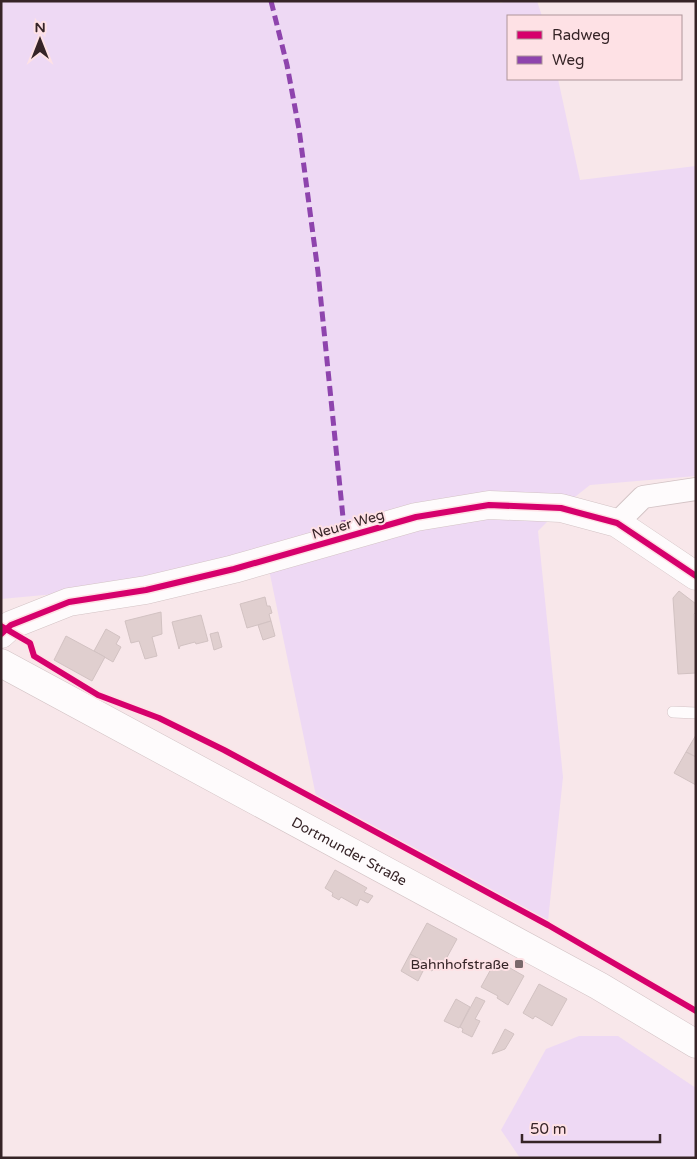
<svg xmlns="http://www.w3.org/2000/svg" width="697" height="1159" font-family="'Varela Round',sans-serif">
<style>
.green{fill:#eed9f4}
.building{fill:#e0cfcf;stroke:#d2c2c2}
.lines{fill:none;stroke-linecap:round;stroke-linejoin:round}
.service-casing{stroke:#d3c3c5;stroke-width:12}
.minor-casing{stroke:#d3c3c5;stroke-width:24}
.tertiary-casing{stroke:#d3c3c5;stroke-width:29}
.secondary-casing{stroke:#d3c3c5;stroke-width:29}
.path{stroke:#dcd7d7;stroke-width:3;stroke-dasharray:2.5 4;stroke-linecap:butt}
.service{stroke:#fefbfc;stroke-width:11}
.minor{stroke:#fefbfc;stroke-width:22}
.tertiary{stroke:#fefbfc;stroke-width:28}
.secondary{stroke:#fefbfc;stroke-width:28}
.quiet{stroke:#8e44ad;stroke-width:5;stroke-dasharray:10 5;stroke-linecap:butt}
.cycleway-casing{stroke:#fee1e5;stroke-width:9}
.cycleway{stroke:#d6006c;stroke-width:6}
.poi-dot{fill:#7a686b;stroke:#fee1e5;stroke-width:2}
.labels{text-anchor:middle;stroke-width:4;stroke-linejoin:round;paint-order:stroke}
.street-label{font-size:14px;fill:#362427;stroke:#fee1e5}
.poi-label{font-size:14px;fill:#362427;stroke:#fee1e5;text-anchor:end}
</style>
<rect width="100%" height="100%" fill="#f8e7ea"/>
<g class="green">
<path d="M 1,1 L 500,1 L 500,3 L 508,1 L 537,1 L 542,16 L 508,16 L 508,79 L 558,79 L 580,180 L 696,166 L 696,476 L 590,485 L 561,508 L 538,531 L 563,777 L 548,921 L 316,796 L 267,560 L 55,594 L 1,599 Z"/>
<path d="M 579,1036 L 618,1036 L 696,1088 L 696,1158 L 520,1158 L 501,1130 L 546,1049 Z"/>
</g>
<g class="building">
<path d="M 679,591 L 696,604 L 696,612 L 694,614 L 696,673 L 678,674 L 673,598 Z"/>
<path d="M 265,597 L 267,606 L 270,606 L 272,613 L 269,614 L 271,621 L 247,628 L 240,604 Z"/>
<path d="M 161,612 L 162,634 L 152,637 L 157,656 L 145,659 L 139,641 L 131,643 L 125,621 Z"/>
<path d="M 201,615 L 208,641 L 196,644 L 195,642 L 180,646 L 179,649 L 172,622 Z"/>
<path d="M 271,621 L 275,636 L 263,640 L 258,625 Z"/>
<path d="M 106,629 L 120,637 L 116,644 L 121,647 L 113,662 L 94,651 Z"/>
<path d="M 218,632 L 222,647 L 214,650 L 210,634 Z"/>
<path d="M 66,636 L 105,657 L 92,681 L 54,660 Z"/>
<path d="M 696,735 L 696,757 L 686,752 Z"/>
<path d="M 686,752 L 696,757 L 696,785 L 674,773 Z"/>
<path d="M 335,870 L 367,888 L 364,892 L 373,896 L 368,903 L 360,899 L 357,906 L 341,897 L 339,900 L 332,896 L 333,893 L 325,888 Z"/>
<path d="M 427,923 L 457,939 L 440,970 L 434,967 L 432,971 L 425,967 L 419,964 L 421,960 L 410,954 Z"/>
<path d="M 410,954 L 421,960 L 419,964 L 425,967 L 418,981 L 401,971 Z"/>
<path d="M 496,960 L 524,976 L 508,1005 L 497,998 L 498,996 L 481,987 Z"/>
<path d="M 539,984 L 567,999 L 552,1026 L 535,1016 L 533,1019 L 523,1013 Z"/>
<path d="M 476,997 L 485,1001 L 475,1019 L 480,1021 L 472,1037 L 462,1032 L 463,1029 L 460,1027 Z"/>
<path d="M 456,999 L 470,1007 L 459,1028 L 444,1021 Z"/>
<path d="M 505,1029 L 514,1034 L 505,1049 L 492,1054 Z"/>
</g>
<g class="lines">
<g class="service-casing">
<path id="service" d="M 673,712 L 696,713"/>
</g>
<g class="minor-casing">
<path id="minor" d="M 617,523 L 643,497 L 696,489"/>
</g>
<g class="tertiary-casing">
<path id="tertiary" d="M 1,634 L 11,625 L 69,602 L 146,590 L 234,569 L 416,517 L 489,505 L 561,508 L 617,523 L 696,576"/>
</g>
<g class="secondary-casing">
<g id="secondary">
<path id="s1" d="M 1,663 L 599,986 L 696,1044"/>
</g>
</g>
<g class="path">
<path d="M 28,642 L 30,643 L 34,656"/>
<path d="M 144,712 L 224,750 L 548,925 L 696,1011"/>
</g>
<use href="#service" class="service"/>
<use href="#minor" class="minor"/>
<use href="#tertiary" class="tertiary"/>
<use href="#secondary" class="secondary"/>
<path class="quiet" d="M 271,1 L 287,65 L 299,129 L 318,272 L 345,537"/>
<g class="cycleway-casing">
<g id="cycleway">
<path d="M 1,626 L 30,643 L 34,656 L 98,695 L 159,718 L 224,750 L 548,925 L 696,1011"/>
<path d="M 1,634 L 11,625 L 69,602 L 146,590 L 234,569 L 416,517 L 489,505 L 561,508 L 617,523 L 696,576"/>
</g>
</g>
<use href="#cycleway" class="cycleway"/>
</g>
<rect class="poi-dot" x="514" y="959" width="10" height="10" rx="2.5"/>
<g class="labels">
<g class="street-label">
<text transform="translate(348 524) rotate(-16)" y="5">Neuer Weg</text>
<text dy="5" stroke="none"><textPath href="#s1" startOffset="396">Dortmunder Straße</textPath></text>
</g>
<g class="poi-label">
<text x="509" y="969">Bahnhofstraße</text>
</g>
</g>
<rect width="697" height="1159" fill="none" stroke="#362427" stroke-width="5"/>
<rect x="507" y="15" width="175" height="65" fill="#fee1e5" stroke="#ae9599"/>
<rect x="517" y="31" width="25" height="8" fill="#d6006c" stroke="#ae9599"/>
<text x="552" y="40" font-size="15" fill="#362427">Radweg</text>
<rect x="517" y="56" width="25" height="8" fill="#8e44ad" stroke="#ae9599"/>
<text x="552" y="65" font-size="15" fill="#362427">Weg</text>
<g transform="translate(40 40)" stroke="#fee1e5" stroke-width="4" paint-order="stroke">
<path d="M0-4L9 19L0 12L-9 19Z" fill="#362427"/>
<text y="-8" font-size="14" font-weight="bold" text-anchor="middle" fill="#362427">N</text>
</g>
<path d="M522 1134v8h138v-8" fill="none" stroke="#362427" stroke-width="2.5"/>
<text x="530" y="1134" font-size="15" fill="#362427" stroke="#fee1e5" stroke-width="4" paint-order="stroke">50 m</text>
</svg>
